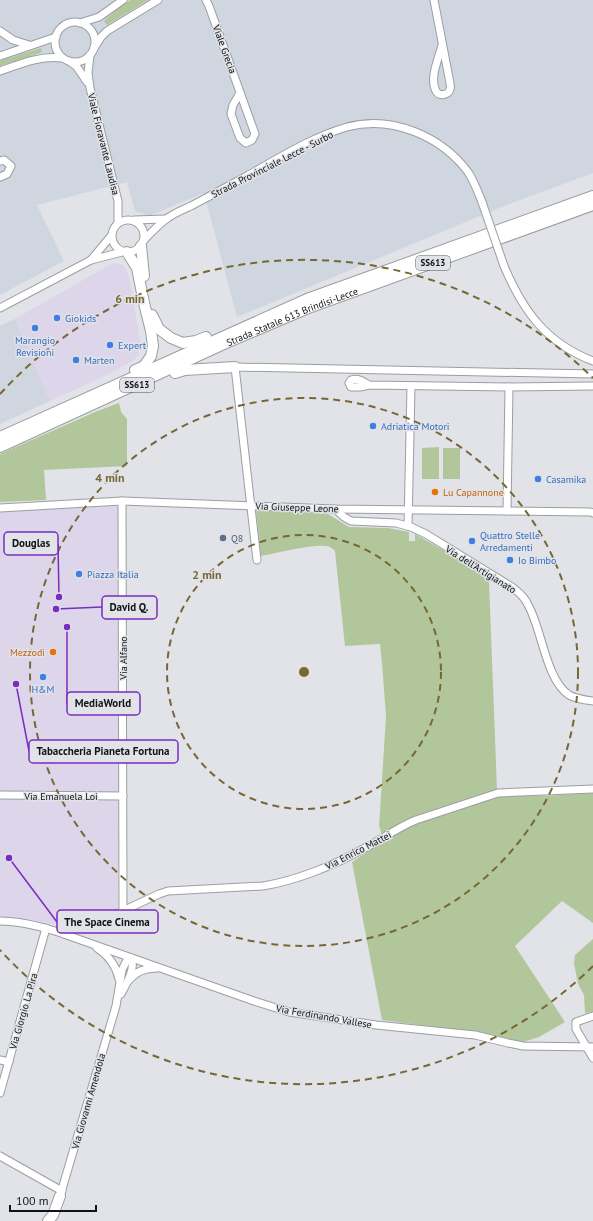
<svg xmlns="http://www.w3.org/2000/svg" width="593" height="1221" font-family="'PT Sans',sans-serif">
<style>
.commercial{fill:#ddd5ea}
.built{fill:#cfd6e0}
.green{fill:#b1c69a}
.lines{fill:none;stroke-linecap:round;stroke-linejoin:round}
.minor-casing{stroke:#9b9ea1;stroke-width:9}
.highway-casing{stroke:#9b9ea1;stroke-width:12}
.minor{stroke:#fff;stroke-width:7}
.highway{stroke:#fff;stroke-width:10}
.minor-bridge-casing{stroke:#9b9ea1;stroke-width:9;stroke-linecap:butt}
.minor-bridge{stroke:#fff;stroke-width:7}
.ring{fill:none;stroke:#776735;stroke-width:2;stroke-dasharray:7 5}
.shop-dot{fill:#3f7fe0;stroke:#e1e3e8;stroke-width:1.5}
.food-dot{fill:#e8710a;stroke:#e1e3e8;stroke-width:1.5}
.service-dot{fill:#5c6f8a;stroke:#e1e3e8;stroke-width:1.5}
.labels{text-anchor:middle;stroke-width:3;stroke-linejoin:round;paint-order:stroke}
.shield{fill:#e1e3e8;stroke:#505154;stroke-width:1}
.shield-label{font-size:9px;font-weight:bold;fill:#121315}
.street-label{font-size:10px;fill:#121315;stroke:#e1e3e8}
.shop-label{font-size:10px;fill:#366cbe;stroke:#e1e3e8;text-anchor:start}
.food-label{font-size:10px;fill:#c56008;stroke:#e1e3e8;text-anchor:start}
.service-label{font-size:10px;fill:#4e5e75;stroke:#e1e3e8;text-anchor:start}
.centre{fill:#776735;stroke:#e1e3e8;stroke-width:2}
.ring-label{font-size:12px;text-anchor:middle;font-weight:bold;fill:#776735;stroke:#e1e3e8;stroke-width:3;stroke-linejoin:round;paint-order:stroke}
.leader{fill:none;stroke:#7b2cbf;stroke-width:1.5}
.callout-dot{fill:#7b2cbf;stroke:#e1e3e8;stroke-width:1.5}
.callout{fill:#e1e3e8;stroke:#7b2cbf;stroke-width:1.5}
.callout-label{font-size:11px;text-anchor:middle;font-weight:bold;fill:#121315}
</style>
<rect width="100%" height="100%" fill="#e1e3e8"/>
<g class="commercial">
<path d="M 115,263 L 123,265 L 126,270 L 129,278 L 141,345 L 138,356 L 134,360 L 107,375 L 50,401 L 15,319 L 111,264 Z"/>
<path d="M 118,506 L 118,906 L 113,913 L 69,924 L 62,925 L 22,920 L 0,920 L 0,511 Z"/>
</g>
<g class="built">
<path d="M 0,0 L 593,0 L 593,173 L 509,204 L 237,317 L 204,193 L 149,216 L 135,211 L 127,182 L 37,205 L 64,261 L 0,295 Z"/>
<path d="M 15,319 L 50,401 L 0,424 L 0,326 Z"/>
</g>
<g class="green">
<path d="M 131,0 L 148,0 L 107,25 L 104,21 L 122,5 Z"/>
<path d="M 41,48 L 42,52 L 0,66 L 0,61 Z"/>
<path d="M 119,403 L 121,412 L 127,419 L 127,466 L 44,470 L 46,500 L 0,502 L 0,454 L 95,412 Z"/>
<path d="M 439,447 L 439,479 L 422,479 L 422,448 Z"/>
<rect x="443" y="448" width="17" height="31"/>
<path d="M 256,510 L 328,514 L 349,527 L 388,528 L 409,532 L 409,541 L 415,541 L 415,534 L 492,578 L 492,580 L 489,581 L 497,790 L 469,798 L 414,817 L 382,836 L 379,825 L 380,812 L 386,716 L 382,663 L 380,644 L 345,646 L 335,551 C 334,550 332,548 330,547 C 321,542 273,554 261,556 Z"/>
<path d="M 593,793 L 593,923 L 562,901 L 515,946 L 565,1022 L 539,1037 L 523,1042 L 504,1039 L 482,1033 L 382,1020 L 352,862 L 395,834 L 417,822 L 493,798 L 506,795 L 544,796 Z"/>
<path d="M 593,939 L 593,1012 L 585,1013 L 584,995 L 578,984 L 574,963 L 575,955 Z"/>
</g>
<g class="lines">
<g class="minor-casing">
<g id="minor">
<path d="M 206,0 L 209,6 L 255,134 L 252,140 L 246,143 L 240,138 L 231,114 L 233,105 L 240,93"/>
<path d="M 434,0 L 450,83 C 450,85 451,87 450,89 C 449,95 439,97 436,91 C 429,78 439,58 442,45"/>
<circle cx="75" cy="42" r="20"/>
<path d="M 80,23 L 99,17 L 123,0"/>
<path d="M 0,31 L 13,40 L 29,45"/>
<path d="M 94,48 L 101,37 L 107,31 L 158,0"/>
<path d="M 90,55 L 88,73 L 90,88 L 118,201 L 118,222"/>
<path d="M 0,56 L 56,37"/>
<path d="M 69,61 L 77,67 L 87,82"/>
<path d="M 0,71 C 20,64 41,55 62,58"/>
<path d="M 0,161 L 4,160 L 11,166 L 7,174 L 0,177"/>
<circle cx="128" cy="236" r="16"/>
<path d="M 134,220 L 166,219"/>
<path d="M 143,241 C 150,234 157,226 165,220 C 172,214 182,210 191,206 C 210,196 228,186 247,176 C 279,158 312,137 347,127 C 392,115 441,136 468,172 C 474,181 478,192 482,202"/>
<path d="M 91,260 L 111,236"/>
<path d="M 504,266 C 523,311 546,343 593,361"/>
<path d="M 0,308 L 91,260 L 122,252"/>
<path d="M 369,385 C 363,381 358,378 351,380 L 349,383 L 351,387 L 360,387 L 369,385 L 509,387 L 593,386"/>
<path d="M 122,501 L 123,912"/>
<path d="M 0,508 L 122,501 L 335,509 L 590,512 L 593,513"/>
<path d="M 335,509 L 344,517 L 351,521 L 396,523 L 411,527 L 426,534 L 512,587 C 518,592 524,596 527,603 C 542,627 545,679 569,695 C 576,699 585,700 593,701"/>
<path d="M 507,511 L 509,387"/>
<path d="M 408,526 L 411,386"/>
<path d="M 257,560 L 235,367 L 593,374"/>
<path d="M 0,795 L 123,796"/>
<path d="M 0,921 C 20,921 39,926 58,932 L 254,1001 L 289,1012 L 376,1025 L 475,1035 L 508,1043 L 523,1046 L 593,1047"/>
<path d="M 58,931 L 112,916 L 159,894 L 168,891 L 263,886 C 295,881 335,865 363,849 C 381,840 398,827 416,820 L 498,793 L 593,789"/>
<path d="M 97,948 C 108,955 116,966 119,979"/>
<path d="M 129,980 C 136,971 146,968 157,968"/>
<path d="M 121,994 C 126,984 136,969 131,958"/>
<path d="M 593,1016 L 576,1022 L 576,1029 L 593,1058"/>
<path d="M 0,1060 L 9,1062"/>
<path d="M 0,1093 L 46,928"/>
<path d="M 0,1156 L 62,1191"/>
<path d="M 60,1196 L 116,1006 L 122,970 L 127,960 L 131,958"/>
</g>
</g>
<g class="highway-casing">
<g id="highway">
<path d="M 141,246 L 144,276"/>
<path d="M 127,252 L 137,268 L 144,303 L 151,331 L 153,346 L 151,356 L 144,366 L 135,370"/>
<path d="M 152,315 L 159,329 L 171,338 L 183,343 L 196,341 L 206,337"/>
<path d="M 175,373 L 185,370 L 235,367"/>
<path d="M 0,437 L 307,299 L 593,196"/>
<path id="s1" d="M 0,447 L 226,343 L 311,307 L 593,205"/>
<path d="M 48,1221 L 53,1215 L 60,1196"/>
</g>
</g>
<use href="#minor" class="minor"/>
<use href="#highway" class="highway"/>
<g class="minor-bridge-casing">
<path id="minor-bridge" d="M 482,202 L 504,266"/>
</g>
<use href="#minor-bridge" class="minor-bridge"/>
</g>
<g class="ring">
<circle cx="304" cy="672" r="137"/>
<circle cx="304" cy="672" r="274"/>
<path d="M593 966A412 412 0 0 1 0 950M0 394A412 412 0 0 1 593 378"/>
</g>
<g class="shop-dot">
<circle cx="57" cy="318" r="4"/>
<circle cx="35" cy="328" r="4"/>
<circle cx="110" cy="345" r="4"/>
<circle cx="76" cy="360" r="4"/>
<circle cx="373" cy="426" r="4"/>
<circle cx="538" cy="479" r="4"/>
<circle cx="472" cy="541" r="4"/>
<circle cx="510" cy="560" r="4"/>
<circle cx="79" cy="574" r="4"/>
<circle cx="43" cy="677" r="4"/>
</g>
<g class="food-dot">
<circle cx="435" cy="492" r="4"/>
<circle cx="53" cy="652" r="4"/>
</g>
<circle class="service-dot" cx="223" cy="538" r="4"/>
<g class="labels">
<g class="shield">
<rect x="416" y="256" width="34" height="14" rx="3"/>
<rect x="120" y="378" width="34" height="14" rx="3"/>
</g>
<g class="shield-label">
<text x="433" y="266">SS613</text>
<text x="137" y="388">SS613</text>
</g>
<g class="street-label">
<text transform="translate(225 49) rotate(70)" y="4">Viale Grecia</text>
<text transform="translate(104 144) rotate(76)" y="4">Viale Fioravante Laudisa</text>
<text transform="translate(272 164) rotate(-27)" y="4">Strada Provinciale Lecce - Surbo</text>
<text dy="4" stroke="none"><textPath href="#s1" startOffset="320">Strada Statale 613 Brindisi-Lecce</textPath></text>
<text transform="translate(297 507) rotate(2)" y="4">Via Giuseppe Leone</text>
<text transform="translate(481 569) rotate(32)" y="4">Via dell'Artigianato</text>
<text transform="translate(123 658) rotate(-90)" y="4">Via Alfano</text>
<text x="61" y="800">Via Emanuela Loi</text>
<text transform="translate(358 850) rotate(-27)" y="4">Via Enrico Mattei</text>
<text transform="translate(23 1011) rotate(-74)" y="4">Via Giorgio La Pira</text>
<text transform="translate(324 1016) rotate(10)" y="4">Via Ferdinando Vallese</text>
<text transform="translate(88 1101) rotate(-74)" y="4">Via Giovanni Amendola</text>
</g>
<g class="shop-label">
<text x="65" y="322">Giokids</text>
<text x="35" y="344" text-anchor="middle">Marangio<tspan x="35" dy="12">Revisioni</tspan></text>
<text x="118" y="349">Expert</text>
<text x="84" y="364">Marten</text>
<text x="381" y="430">Adriatica Motori</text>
<text x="546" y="483">Casamika</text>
<text x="480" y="539">Quattro Stelle<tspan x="480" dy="12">Arredamenti</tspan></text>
<text x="518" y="564">Io Bimbo</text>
<text x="87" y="578">Piazza Italia</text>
<text x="43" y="693" text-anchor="middle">H&amp;M</text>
</g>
<g class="food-label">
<text x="443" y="496">Lu Capannone</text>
<text x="45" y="656" text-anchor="end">Mezzodì</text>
</g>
<g class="service-label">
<text x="231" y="542">Q8</text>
</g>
</g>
<circle cx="304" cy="672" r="6" class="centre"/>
<g class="ring-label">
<text x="130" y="303">6 min</text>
<text x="110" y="482">4 min</text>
<text x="207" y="579">2 min</text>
</g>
<path class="leader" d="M59 597L58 544M56 609L102 607M67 627L67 703M16 684L29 751M9 858L57 922"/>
<g class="callout-dot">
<circle cx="59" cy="597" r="4"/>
<circle cx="56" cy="609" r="4"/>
<circle cx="67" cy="627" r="4"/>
<circle cx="16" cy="684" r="4"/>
<circle cx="9" cy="858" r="4"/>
</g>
<g class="callout">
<rect x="4" y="532" width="54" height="23" rx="4"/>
<rect x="102" y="596" width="55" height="23" rx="4"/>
<rect x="67" y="692" width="73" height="23" rx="4"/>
<rect x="29" y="740" width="149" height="23" rx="4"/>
<rect x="57" y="910" width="101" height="23" rx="4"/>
</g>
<g class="callout-label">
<text x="31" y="547">Douglas</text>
<text x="129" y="611">David Q.</text>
<text x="103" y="707">MediaWorld</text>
<text x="103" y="755">Tabaccheria Pianeta Fortuna</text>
<text x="107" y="926">The Space Cinema</text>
</g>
<path d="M10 1205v6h86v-6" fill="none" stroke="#121315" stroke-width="2"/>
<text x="16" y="1205" font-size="12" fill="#121315" stroke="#e1e3e8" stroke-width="3" paint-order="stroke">100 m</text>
</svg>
